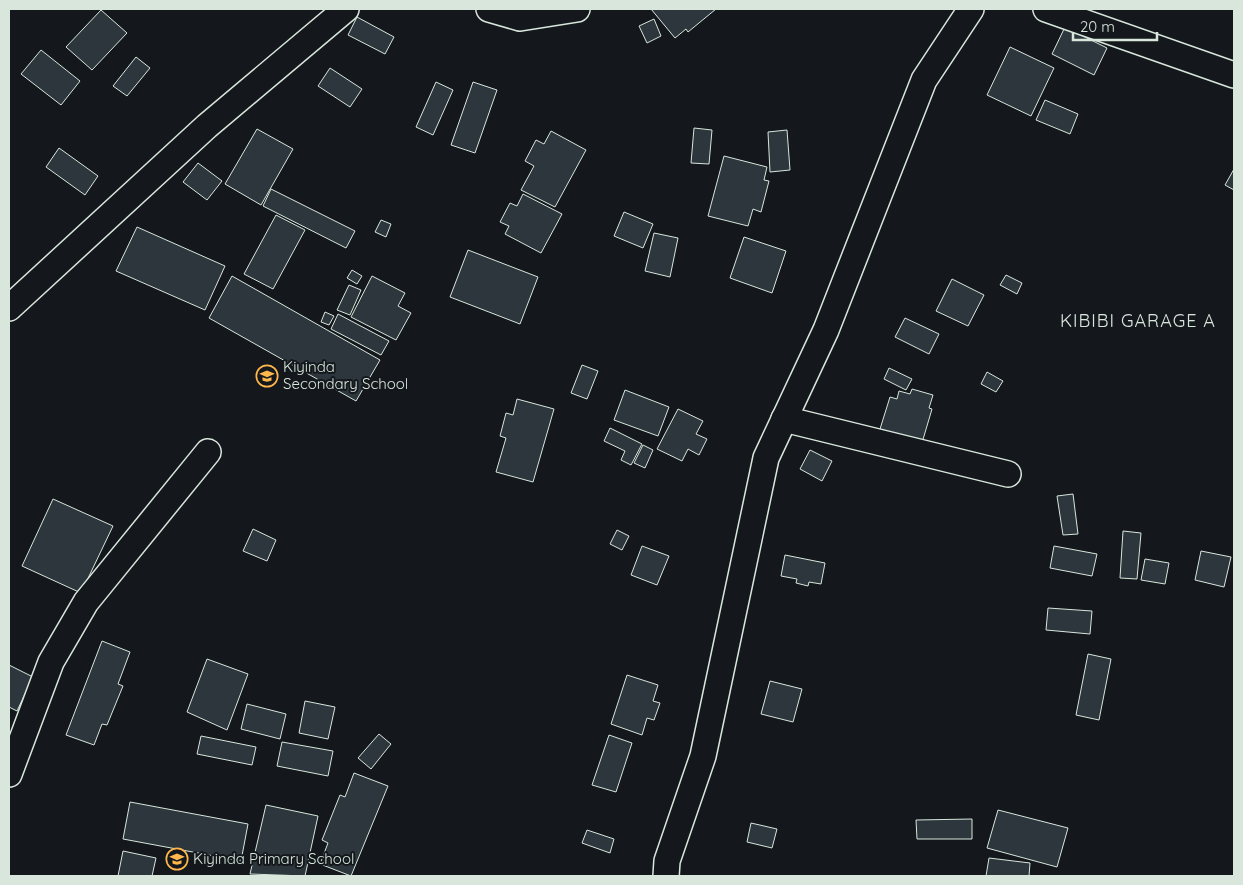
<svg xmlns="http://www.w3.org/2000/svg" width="1243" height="885" font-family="Quicksand,sans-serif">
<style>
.building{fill:#2c363c;stroke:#d8e6dc}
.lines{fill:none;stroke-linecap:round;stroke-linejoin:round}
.street-casing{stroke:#d8e6dc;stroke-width:28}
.street{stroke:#14181c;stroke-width:25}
.labels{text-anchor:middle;stroke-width:4;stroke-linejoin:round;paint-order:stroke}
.poi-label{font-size:15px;fill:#d8e6dc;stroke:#14181c;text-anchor:start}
.quarter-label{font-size:18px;letter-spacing:1px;fill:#d8e6dc;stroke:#14181c}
</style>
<rect width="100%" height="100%" fill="#14181c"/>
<g class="building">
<path d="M 651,9 L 716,9 L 688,32 L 686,29 L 675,38 Z"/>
<path d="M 101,10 L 127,33 L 92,70 L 66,47 Z"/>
<path d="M 357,17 L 394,37 L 385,54 L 348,35 Z"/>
<path d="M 654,19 L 661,36 L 647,43 L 639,26 Z"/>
<path d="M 1065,27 L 1107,48 L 1094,75 L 1052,54 Z"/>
<path d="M 1010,47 L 1054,68 L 1031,116 L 987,95 Z"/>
<path d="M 41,50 L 80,81 L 61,105 L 21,74 Z"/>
<path d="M 136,57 L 150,68 L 127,96 L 113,86 Z"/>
<path d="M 330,68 L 362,89 L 350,107 L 318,86 Z"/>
<path d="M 436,82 L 453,90 L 433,135 L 416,127 Z"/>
<path d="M 473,82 L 497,90 L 475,153 L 451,145 Z"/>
<path d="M 1045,100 L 1078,114 L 1070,134 L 1036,120 Z"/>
<path d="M 694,128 L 712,130 L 709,164 L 691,163 Z"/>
<path d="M 257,129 L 293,149 L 261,205 L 225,184 Z"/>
<path d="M 787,130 L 790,170 L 770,172 L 768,132 Z"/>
<path d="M 551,131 L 586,150 L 555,207 L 521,190 L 534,166 L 525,161 L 536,140 L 544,144 Z"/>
<path d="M 59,148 L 98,176 L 85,195 L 46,167 Z"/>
<path d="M 724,156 L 767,167 L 764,180 L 769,181 L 761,212 L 753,209 L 748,226 L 708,216 Z"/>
<path d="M 198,163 L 222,181 L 207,200 L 183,182 Z"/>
<path d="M 1234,169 L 1234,190 L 1225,185 Z"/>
<path d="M 271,189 L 355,231 L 346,248 L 263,206 Z"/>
<path d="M 523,194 L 562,214 L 541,253 L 505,234 L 509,226 L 500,222 L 510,203 L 517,206 Z"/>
<path d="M 624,212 L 653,224 L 643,248 L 614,236 Z"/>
<path d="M 276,215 L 305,230 L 273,289 L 244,274 Z"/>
<path d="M 381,220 L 391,224 L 386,237 L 375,232 Z"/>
<path d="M 137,227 L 225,266 L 205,310 L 116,271 Z"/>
<path d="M 654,233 L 678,238 L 670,277 L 645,271 Z"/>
<path d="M 744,237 L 786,251 L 772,293 L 730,278 Z"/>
<path d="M 468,250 L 538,277 L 520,324 L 450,297 Z"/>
<path d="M 352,270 L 362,276 L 357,284 L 347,278 Z"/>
<path d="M 1006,275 L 1022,283 L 1017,294 L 1000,285 Z"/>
<path d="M 232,276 L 380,360 L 356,401 L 209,318 Z"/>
<path d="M 372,276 L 405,293 L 398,306 L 411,313 L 396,340 L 351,317 Z"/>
<path d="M 952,279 L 984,295 L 968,326 L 936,311 Z"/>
<path d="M 349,285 L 361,290 L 350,315 L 337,310 Z"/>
<path d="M 325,312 L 334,316 L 329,325 L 321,322 Z"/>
<path d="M 338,314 L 389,341 L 381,355 L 331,329 Z"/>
<path d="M 905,318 L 939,334 L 929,354 L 895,337 Z"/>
<path d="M 582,365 L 598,371 L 587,399 L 571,393 Z"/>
<path d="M 889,368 L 912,379 L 906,390 L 884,379 Z"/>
<path d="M 987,372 L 1003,381 L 996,392 L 981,384 Z"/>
<path d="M 912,389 L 933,395 L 929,408 L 932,409 L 919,453 L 884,443 L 887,431 L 880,429 L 890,397 L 897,399 L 899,391 L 910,394 Z"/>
<path d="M 625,390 L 669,407 L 658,436 L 614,420 Z"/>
<path d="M 517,399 L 554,409 L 533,482 L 496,472 L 506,438 L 500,436 L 506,413 L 513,415 Z"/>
<path d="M 678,409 L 703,421 L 696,434 L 707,439 L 699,455 L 688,449 L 682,461 L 657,449 Z"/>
<path d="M 610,428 L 642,444 L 631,465 L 621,460 L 625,451 L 604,441 Z"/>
<path d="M 643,445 L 653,450 L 645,468 L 634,463 Z"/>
<path d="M 810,450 L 832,461 L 822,481 L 800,469 Z"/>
<path d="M 1073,494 L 1078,534 L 1063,535 L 1057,496 Z"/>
<path d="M 53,499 L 113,526 L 81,593 L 22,566 Z"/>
<path d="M 253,529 L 276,540 L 267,561 L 243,551 Z"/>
<path d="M 617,530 L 629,536 L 622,550 L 610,544 Z"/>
<path d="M 1123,531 L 1141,533 L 1137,579 L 1120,578 Z"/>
<path d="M 642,546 L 669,556 L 657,585 L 631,575 Z"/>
<path d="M 1054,546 L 1097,554 L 1092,576 L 1050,568 Z"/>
<path d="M 1201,551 L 1231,557 L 1224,587 L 1195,580 Z"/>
<path d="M 785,555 L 825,563 L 821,584 L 809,582 L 808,586 L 796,583 L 797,579 L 781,576 Z"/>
<path d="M 1145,559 L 1169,563 L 1165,584 L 1141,580 Z"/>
<path d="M 1048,608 L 1092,611 L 1090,634 L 1046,630 Z"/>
<path d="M 102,641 L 130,652 L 118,684 L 123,686 L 107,725 L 102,724 L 94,745 L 66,735 Z"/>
<path d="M 1088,654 L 1111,659 L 1099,720 L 1076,715 Z"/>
<path d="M 207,659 L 248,674 L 227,730 L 187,712 Z"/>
<path d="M 9,665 L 33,677 L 17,711 L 9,707 Z"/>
<path d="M 627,675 L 658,685 L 653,701 L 660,703 L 654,720 L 647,718 L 642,735 L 611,724 Z"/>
<path d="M 770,681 L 802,689 L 793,722 L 761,714 Z"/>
<path d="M 305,701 L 335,707 L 328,739 L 299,733 Z"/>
<path d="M 247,704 L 286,714 L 280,739 L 241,729 Z"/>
<path d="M 379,734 L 391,744 L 371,769 L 358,758 Z"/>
<path d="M 609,735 L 632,743 L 616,792 L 592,785 Z"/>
<path d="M 201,736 L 256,747 L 252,765 L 197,754 Z"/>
<path d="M 282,742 L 333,751 L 328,776 L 277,766 Z"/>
<path d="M 354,773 L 388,786 L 351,876 L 320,864 L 328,843 L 322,840 L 340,795 L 345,797 Z"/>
<path d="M 130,802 L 248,824 L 241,861 L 123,839 Z"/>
<path d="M 266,805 L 318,816 L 305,876 L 250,874 Z"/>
<path d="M 998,810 L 1068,828 L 1057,867 L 987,848 Z"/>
<path d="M 972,819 L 972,839 L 917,839 L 916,820 Z"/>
<path d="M 751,823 L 777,829 L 772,848 L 747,842 Z"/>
<path d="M 587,830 L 614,839 L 610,853 L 582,843 Z"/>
<path d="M 123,851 L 156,858 L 152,876 L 118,876 Z"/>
<path d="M 989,858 L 1030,863 L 1029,876 L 986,876 Z"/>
</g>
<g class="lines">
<g class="street-casing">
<g id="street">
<path d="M 489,9 L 520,18 L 577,9"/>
<path d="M 1046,9 L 1234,75"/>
<path d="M 9,308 L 207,126 L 346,9"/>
<path d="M 784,419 L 1008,474"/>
<path d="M 9,774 L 51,662 L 86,602 L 208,452"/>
<path d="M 666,876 L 667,861 L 703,756 L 766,458 L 826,330 L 924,80 L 971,9"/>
</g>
</g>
<use href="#street" class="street"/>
</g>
<defs>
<g id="school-ring" transform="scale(1.125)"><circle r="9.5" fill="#14181c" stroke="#ffb74d" stroke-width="1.5"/><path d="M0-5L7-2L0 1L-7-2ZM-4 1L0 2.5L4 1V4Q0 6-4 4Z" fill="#ffb74d"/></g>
</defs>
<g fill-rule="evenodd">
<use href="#school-ring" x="267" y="376"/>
<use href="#school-ring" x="177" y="859"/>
</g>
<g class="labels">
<g class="poi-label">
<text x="283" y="372">Kiyinda<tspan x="283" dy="17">Secondary School</tspan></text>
<text x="193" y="864">Kiyinda Primary School</text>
</g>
<g class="quarter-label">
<text x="1138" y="327">KIBIBI GARAGE A</text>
</g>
</g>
<rect width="1243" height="885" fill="none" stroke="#d8e6dc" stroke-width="20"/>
<path d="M1073 32v8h84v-8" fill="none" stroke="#d8e6dc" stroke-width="2.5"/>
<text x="1080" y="32" font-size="15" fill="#d8e6dc" stroke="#14181c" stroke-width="4" paint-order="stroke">20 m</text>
</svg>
